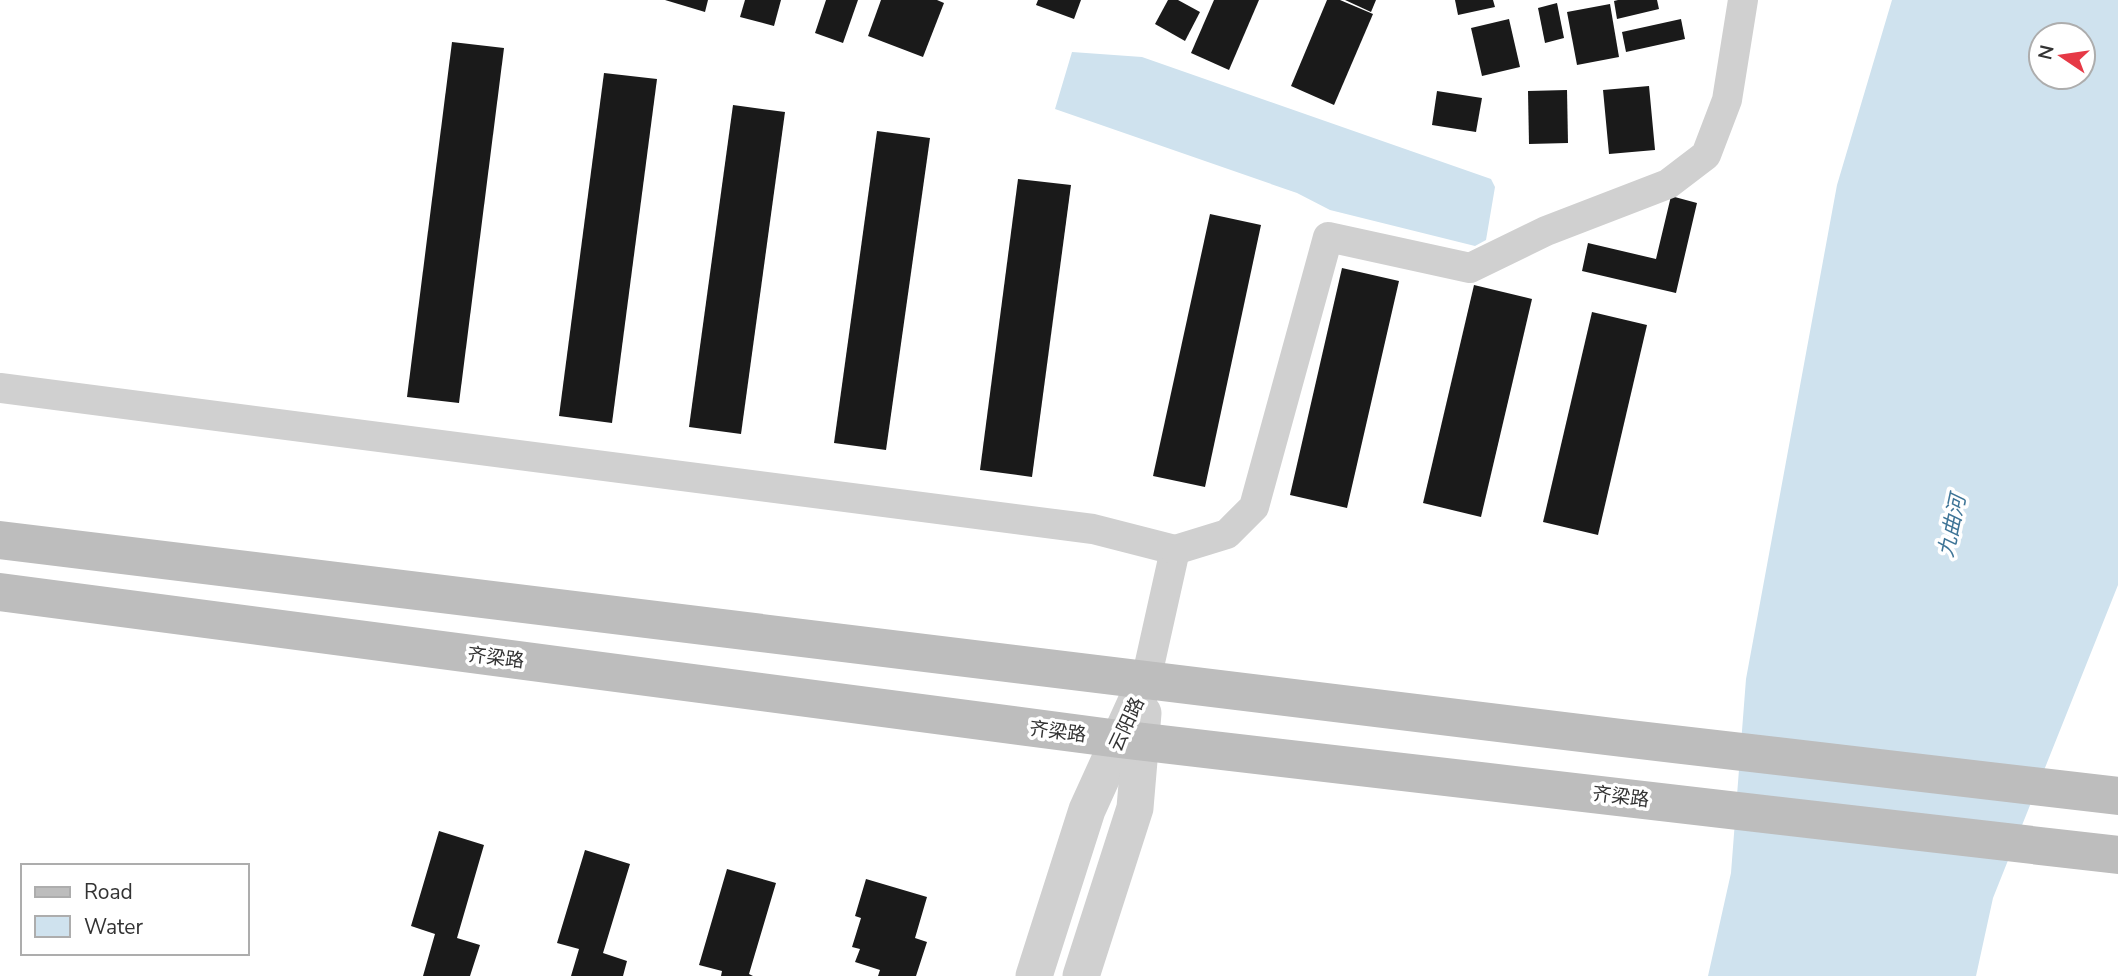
<svg xmlns="http://www.w3.org/2000/svg" width="2118" height="976" font-family="'Nunito Sans','Noto Sans SC',sans-serif">
<style>
.water{fill:#cfe2ee;fill-rule:evenodd}
.building{fill:#1a1a1a}
.lines{fill:none;stroke-linecap:round;stroke-linejoin:round}
.minor{stroke:#d0d0d0;stroke-width:30}
.tertiary{stroke:#d0d0d0;stroke-width:37}
.secondary{stroke:#bdbdbd;stroke-width:38}
.labels{text-anchor:middle;stroke-width:7;stroke-linejoin:round;paint-order:stroke}
.street-label{font-size:19px;fill:#333;stroke:#fff}
.water-label{font-size:21px;font-style:italic;fill:#3f7597;stroke:#fff}
</style>
<rect width="100%" height="100%" fill="#fff"/>
<g class="water">
<path d="M 1892,0 L 2118,0 L 2118,585 L 1993,898 L 1976,976 L 1708,976 L 1731,873 L 1746,679 L 1837,185 ZM 2041,35 L 2083,35 L 2083,77 L 2041,77 Z"/>
<path d="M 1072,52 L 1142,57 L 1491,179 L 1495,187 L 1486,240 L 1475,246 L 1330,210 L 1297,193 L 1055,109 Z"/>
</g>
<g class="building">
<path d="M 665,0 L 708,0 L 705,12 Z"/>
<path d="M 745,0 L 781,0 L 774,26 L 740,17 Z"/>
<path d="M 826,0 L 858,0 L 843,43 L 815,33 Z"/>
<path d="M 881,0 L 937,0 L 944,3 L 923,57 L 868,36 Z"/>
<path d="M 1038,0 L 1081,0 L 1074,19 L 1036,5 Z"/>
<path d="M 1168,0 L 1178,0 L 1200,12 L 1185,41 L 1155,24 Z"/>
<path d="M 1214,0 L 1259,0 L 1229,70 L 1191,53 Z"/>
<path d="M 1327,0 L 1340,0 L 1373,14 L 1334,105 L 1291,86 Z"/>
<path d="M 1345,0 L 1376,0 L 1371,12 Z"/>
<path d="M 1455,0 L 1493,0 L 1495,7 L 1458,15 Z"/>
<path d="M 1618,0 L 1657,0 L 1659,9 L 1617,19 L 1614,1 Z"/>
<path d="M 1557,3 L 1564,38 L 1545,43 L 1538,8 Z"/>
<path d="M 1610,4 L 1619,57 L 1577,65 L 1567,12 Z"/>
<path d="M 1509,19 L 1520,67 L 1482,76 L 1471,28 Z"/>
<path d="M 1681,19 L 1685,39 L 1626,52 L 1622,32 Z"/>
<path d="M 452,42 L 504,48 L 459,403 L 407,397 Z"/>
<path d="M 604,73 L 657,79 L 612,423 L 559,416 Z"/>
<path d="M 1649,86 L 1655,150 L 1609,154 L 1603,90 Z"/>
<path d="M 1567,90 L 1568,143 L 1529,144 L 1528,91 Z"/>
<path d="M 1437,91 L 1482,98 L 1476,132 L 1432,125 Z"/>
<path d="M 733,105 L 785,112 L 741,434 L 689,427 Z"/>
<path d="M 877,131 L 930,138 L 886,450 L 834,443 Z"/>
<path d="M 1018,179 L 1071,185 L 1032,477 L 980,470 Z"/>
<path d="M 1671,196 L 1697,203 L 1676,293 L 1582,271 L 1588,243 L 1656,259 Z"/>
<path d="M 1210,214 L 1261,225 L 1205,487 L 1153,476 Z"/>
<path d="M 1342,268 L 1399,281 L 1347,508 L 1290,495 Z"/>
<path d="M 1474,285 L 1532,299 L 1481,517 L 1423,503 Z"/>
<path d="M 1592,312 L 1647,325 L 1598,535 L 1543,522 Z"/>
<path d="M 439,831 L 484,845 L 457,938 L 480,945 L 470,976 L 423,976 L 435,934 L 411,926 Z"/>
<path d="M 585,850 L 630,864 L 603,953 L 627,961 L 623,976 L 571,976 L 579,949 L 557,943 Z"/>
<path d="M 727,869 L 776,883 L 749,974 L 753,976 L 721,976 L 722,971 L 699,965 Z"/>
<path d="M 866,879 L 927,897 L 915,938 L 927,942 L 916,976 L 878,976 L 880,970 L 855,962 L 860,949 L 852,947 L 861,918 L 855,916 Z"/>
</g>
<g class="lines">
<g class="minor">
<path d="M 0,388 L 1093,529 L 1175,550 L 1146,680"/>
<path d="M 1175,550 L 1227,534 L 1254,507 L 1328,237 L 1470,268 L 1546,231 L 1668,184 L 1706,155 L 1727,100 L 1743,0"/>
</g>
<g class="tertiary">
<path d="M 1034,976 L 1087,810 L 1146,680"/>
<path d="M 1081,976 L 1135,808 L 1143,713"/>
</g>
<g class="secondary">
<path d="M 0,540 L 1622,738 L 2118,796"/>
<path d="M 0,592 L 1119,739 L 2118,855"/>
</g>
</g>
<g class="labels">
<g class="street-label">
<text transform="translate(496 657) rotate(7)" y="7">齐梁路</text>
<text transform="translate(1126 724) rotate(-65)" y="7">云阳路</text>
<text transform="translate(1058 731) rotate(7)" y="7">齐梁路</text>
<text transform="translate(1621 796) rotate(7)" y="7">齐梁路</text>
</g>
<g class="water-label">
<text transform="translate(1952 526) rotate(-78)" y="7">九曲河</text>
</g>
</g>
<rect x="21" y="864" width="228" height="91" fill="#ffffff" stroke="#adadad" stroke-width="2"/>
<rect x="35" y="887" width="35" height="10" fill="#bdbdbd" stroke="#adadad" stroke-width="2"/>
<text x="84" y="899" font-size="21" fill="#333333">Road</text>
<rect x="35" y="916" width="35" height="21" fill="#cfe2ee" stroke="#adadad" stroke-width="2"/>
<text x="84" y="934" font-size="21" fill="#333333">Water</text>
<g transform="translate(2062 56) rotate(283)"><circle r="33" fill="#ffffff" stroke="#adadad" stroke-width="2"/>
<path d="M0-5L12 26L0 18L-12 26Z" fill="#e63946"/>
<text y="-10" font-size="19" font-weight="bold" text-anchor="middle" fill="#333333">N</text>
</g>
</svg>
